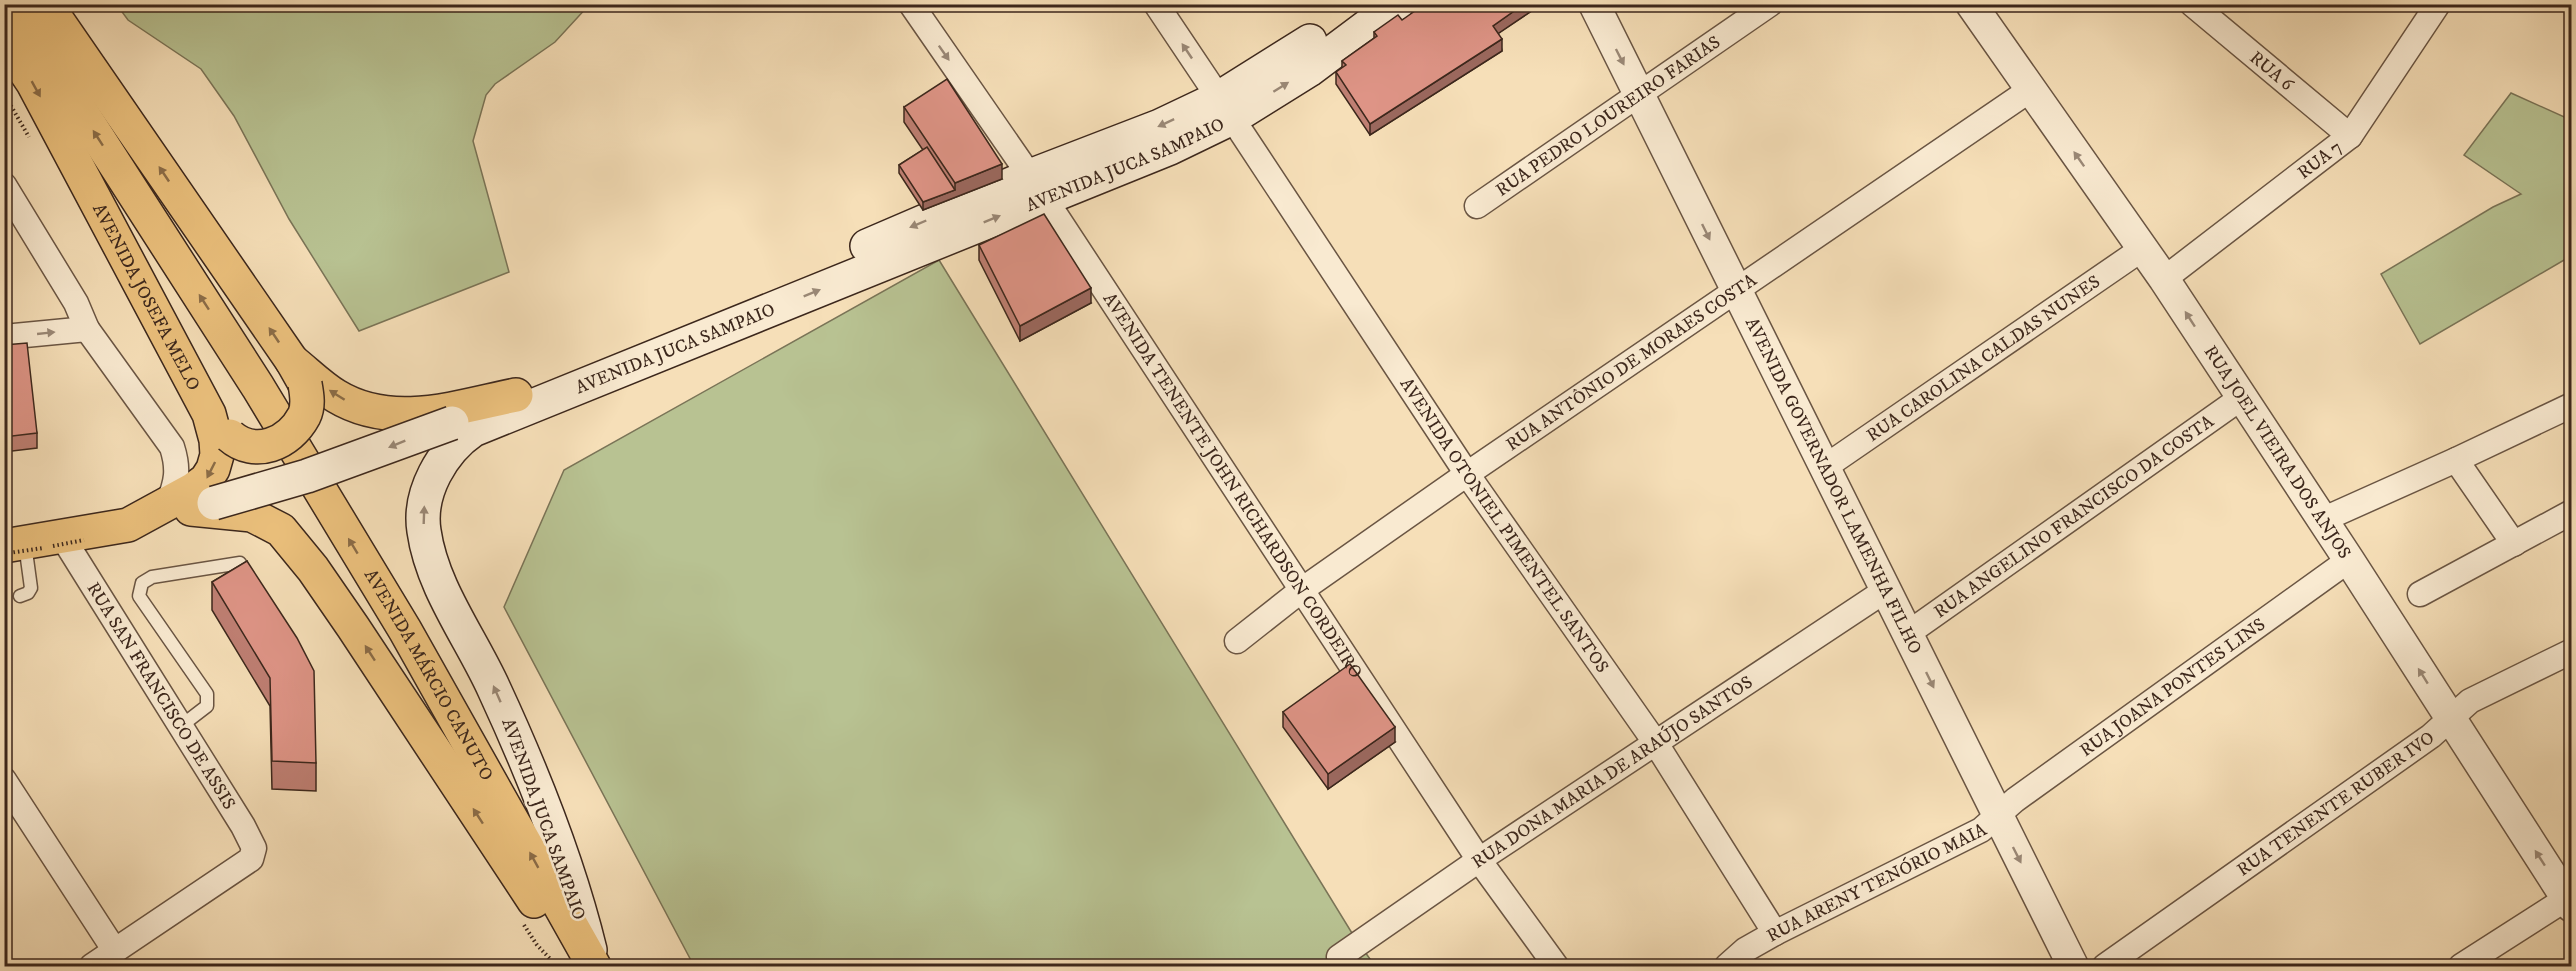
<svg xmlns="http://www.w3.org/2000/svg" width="2576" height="971" font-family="'IM FELL DW Pica',serif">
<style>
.green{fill:#b8c292;stroke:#7a7457;stroke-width:1.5}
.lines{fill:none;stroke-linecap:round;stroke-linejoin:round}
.service-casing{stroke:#6a5543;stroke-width:15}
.minor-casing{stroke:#6a5543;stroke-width:27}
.tertiary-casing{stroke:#6a5543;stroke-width:33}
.secondary-casing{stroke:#3c271c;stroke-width:36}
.primary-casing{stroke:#3c271c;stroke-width:36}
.path{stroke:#3c271c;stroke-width:4;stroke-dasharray:1.5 3;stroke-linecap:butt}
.service{stroke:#f9ead1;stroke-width:12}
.minor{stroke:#f9ead1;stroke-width:24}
.tertiary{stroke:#f9ead1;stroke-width:30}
.secondary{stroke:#f9ead1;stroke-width:33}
.primary{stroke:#ebc07c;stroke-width:33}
.secondary-bridge-casing{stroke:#3c271c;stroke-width:36;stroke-linecap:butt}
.primary-bridge-casing{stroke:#3c271c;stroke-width:36;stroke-linecap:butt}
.path-bridge{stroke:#3c271c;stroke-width:4;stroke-dasharray:1.5 3;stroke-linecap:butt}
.secondary-bridge{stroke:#f9ead1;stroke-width:33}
.primary-bridge{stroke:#ebc07c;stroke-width:33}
.wall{fill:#bf7f73;stroke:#3c271c;stroke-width:1.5}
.shaded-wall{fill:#9b685e;stroke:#3c271c;stroke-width:1.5}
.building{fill:#de9486;stroke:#3c271c;stroke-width:1.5}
.oneway{fill:#9a8876}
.oneway2{fill:#8b6c47}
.labels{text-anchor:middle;stroke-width:5;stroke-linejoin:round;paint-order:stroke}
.street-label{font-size:18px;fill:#3c271c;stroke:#f9ead1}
</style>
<rect width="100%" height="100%" fill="#f6dfb8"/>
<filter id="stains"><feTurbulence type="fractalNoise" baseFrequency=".00333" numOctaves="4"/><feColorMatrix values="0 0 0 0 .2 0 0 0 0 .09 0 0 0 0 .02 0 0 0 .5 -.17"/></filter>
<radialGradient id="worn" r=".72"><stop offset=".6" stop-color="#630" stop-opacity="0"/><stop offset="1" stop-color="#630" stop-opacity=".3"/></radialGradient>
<g class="green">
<path d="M 117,5 L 589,5 L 555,42 L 495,84 L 486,95 L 473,141 L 509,272 L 359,331 L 289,219 L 234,116 L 201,69 L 128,20 Z"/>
<path d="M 2511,93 L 2571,120 L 2571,256 L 2420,344 L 2381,274 L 2493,207 L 2521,194 L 2464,155 Z"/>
<path d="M 939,260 L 1355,938 L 1375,966 L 694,966 L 504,607 L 564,470 Z"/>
</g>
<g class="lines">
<g class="service-casing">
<g id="service">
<path d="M 20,596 L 28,593 L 31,588 L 25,544"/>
<path d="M 181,726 L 207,706 L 207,694 L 139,596 L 142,583 L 152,577 L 240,563"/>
</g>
</g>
<g class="minor-casing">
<g id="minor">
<path id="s1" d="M 911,4 L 1030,176 L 1479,860 L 1556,966"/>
<path d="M 1156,4 L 1219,98"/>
<path id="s2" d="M 2192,4 L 2350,136"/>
<path id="s3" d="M 1232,118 L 1467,474 L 1655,742 L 1775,933"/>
<path d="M 4,185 L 76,303 L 87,329 L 172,447 C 179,469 177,482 168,503"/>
<path id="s4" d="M 1477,206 L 1770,4"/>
<path id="s5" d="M 2164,279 L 2350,136 L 2438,4"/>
<path d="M 4,337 L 87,329"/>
<path d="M 2456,460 L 2514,544"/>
<path id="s6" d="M 1825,467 L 2142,249"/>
<path d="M 2322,520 L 2456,460 L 2572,405"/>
<path id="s7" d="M 63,538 L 243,826 L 254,848 L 251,859 L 92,966"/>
<path d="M 2420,594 L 2572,512"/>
<path id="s8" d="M 1907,634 L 2241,398"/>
<path id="s9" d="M 1237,641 L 1303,589 L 1467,474 L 2030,90"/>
<path d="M 4,780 L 115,951"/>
<path id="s10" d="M 1339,957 L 1479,860 L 1886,590"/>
<path id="s11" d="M 1727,966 L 1745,950 L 1775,933 L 1981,830 L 2015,800 L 2349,560"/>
<path id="s12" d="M 2105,966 L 2431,736 L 2470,701 L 2572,651"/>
<path d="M 2461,966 L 2572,895"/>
</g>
</g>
<g class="tertiary-casing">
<g id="tertiary">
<path id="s13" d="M 1594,4 L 2073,966"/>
<path id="s14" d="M 1971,4 L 2164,279 L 2349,560 L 2572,907"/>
</g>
</g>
<g class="secondary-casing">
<g id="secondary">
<path d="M 867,246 L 1030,176 L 1160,126 L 1219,98 L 1310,41"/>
<path id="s15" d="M 590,950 C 568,860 533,773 494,689 C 471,638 432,588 424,531 C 418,493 442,451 473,430 L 1170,148 L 1232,118 L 1309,70 L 1397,4"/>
</g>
</g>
<g class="primary-casing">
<g id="primary">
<path id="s16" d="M 12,4 L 258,387 L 405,630 L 594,966"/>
<path d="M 46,4 L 292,361 L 305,384"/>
<path id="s17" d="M 4,40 L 33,83 L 209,414 L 216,440 L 217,455 L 213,469 L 206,480 L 194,489 L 128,525 L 4,546"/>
<path d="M 292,361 C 307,373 321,387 336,396 C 392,430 457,407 516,395"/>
<path d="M 191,509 L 252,515 L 281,530 L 313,569 L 353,627 L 534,901"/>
</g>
</g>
<g class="path">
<path d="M 4,94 L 29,137"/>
<path d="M 524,925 L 537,945 L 557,966"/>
</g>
<use href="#service" class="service"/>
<use href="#minor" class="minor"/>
<use href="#tertiary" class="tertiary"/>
<use href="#secondary" class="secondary"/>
<use href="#primary" class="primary"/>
<g class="secondary-bridge-casing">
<path id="secondary-bridge" d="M 214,503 L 307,476 L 452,423"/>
</g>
<g class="primary-bridge-casing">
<path id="primary-bridge" d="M 230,436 C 255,458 289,444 304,416 C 309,406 307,395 305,384"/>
</g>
<g class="path-bridge">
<path d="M 53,546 L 84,540"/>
<path d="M 9,553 L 43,548"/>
</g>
<use href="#secondary-bridge" class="secondary-bridge"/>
<use href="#primary-bridge" class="primary-bridge"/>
</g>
<g class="wall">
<path d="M 1539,4 L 1539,6 L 1498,33 L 1502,51 L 1370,135 L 1336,84 L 1336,72 L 1342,68 L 1342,61 L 1374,38 L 1374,32 L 1425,10 Z"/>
<path d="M 904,107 L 1002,179 L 923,210 L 899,173 L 899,165 L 923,150 L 904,122 Z"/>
<path d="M 979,245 L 1091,303 L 1020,341 L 979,260 Z"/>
<path d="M 4,345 L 37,433 L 37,448 L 4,452 Z"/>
<path d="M 247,561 L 316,763 L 316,791 L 272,789 L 270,706 L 212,610 L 212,582 Z"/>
<path d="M 1283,712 L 1395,742 L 1328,789 L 1283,727 Z"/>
</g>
<g class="shaded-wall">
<path d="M 1524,4 L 1539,4 L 1539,6 L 1493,37 L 1493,26 Z"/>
<path d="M 1502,39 L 1502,51 L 1370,135 L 1370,124 Z"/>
<path d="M 1002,164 L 1002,179 L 923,210 L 923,202 L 955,190 L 955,183 Z"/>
<path d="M 1091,288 L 1091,303 L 1020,341 L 1020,326 Z"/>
<path d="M 1395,727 L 1395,742 L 1328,789 L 1328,774 Z"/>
</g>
<g class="building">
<path d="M 1434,4 L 1524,4 L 1493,26 L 1502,39 L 1370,124 L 1336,72 L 1346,65 L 1342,61 L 1377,36 L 1374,32 L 1398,15 L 1402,20 L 1422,6 L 1425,10 Z"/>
<path d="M 947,79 L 1002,164 L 955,183 L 904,107 Z"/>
<path d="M 927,147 L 955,190 L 923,202 L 899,165 Z"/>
<path d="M 1044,214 L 1091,288 L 1020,326 L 979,245 Z"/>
<path d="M 27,343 L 37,433 L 4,437 L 4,345 Z"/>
<path d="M 247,561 L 297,638 L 314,671 L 316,763 L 272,761 L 270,678 L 212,582 Z"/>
<path d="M 1350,664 L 1395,727 L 1328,774 L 1283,712 Z"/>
</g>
<defs><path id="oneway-solid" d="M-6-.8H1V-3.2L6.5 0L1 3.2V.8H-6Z" transform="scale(1.5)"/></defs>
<g class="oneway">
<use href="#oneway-solid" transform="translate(1187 51) rotate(-124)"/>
<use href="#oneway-solid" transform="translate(944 53) rotate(55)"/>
<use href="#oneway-solid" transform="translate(1620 57) rotate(63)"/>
<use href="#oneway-solid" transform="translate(1281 87) rotate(-32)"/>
<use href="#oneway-solid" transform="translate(1166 123) rotate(155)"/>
<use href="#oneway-solid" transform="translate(2079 159) rotate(-125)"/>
<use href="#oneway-solid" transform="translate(992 219) rotate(-22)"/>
<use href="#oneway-solid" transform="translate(918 224) rotate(157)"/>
<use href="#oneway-solid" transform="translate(1706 232) rotate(64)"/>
<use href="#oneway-solid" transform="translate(812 293) rotate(-22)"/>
<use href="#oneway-solid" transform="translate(2190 319) rotate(-123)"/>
<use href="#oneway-solid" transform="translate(46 333) rotate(-6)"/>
<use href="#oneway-solid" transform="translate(397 444) rotate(158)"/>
<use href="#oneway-solid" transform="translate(424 515) rotate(-88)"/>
<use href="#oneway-solid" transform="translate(2423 676) rotate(-122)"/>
<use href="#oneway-solid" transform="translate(1930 680) rotate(64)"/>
<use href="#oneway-solid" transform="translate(497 694) rotate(-114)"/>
<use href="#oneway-solid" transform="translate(2017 855) rotate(63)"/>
<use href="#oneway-solid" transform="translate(2540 858) rotate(-123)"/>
</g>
<g class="oneway2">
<use href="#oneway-solid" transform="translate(36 89) rotate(61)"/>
<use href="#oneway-solid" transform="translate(98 138) rotate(-123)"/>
<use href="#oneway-solid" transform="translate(164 174) rotate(-124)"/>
<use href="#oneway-solid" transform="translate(204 302) rotate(-123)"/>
<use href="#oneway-solid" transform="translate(274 335) rotate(-124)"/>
<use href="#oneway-solid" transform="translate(337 395) rotate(-148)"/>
<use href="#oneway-solid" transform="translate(211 470) rotate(117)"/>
<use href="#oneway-solid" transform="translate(353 546) rotate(-121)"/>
<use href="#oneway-solid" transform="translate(370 653) rotate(-123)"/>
<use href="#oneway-solid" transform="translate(478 816) rotate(-123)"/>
<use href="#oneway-solid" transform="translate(534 860) rotate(-119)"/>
</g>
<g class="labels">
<g class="street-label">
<text dy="6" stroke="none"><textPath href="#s2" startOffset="104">RUA 6</textPath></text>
<text dy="6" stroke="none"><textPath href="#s4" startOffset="159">RUA PEDRO LOUREIRO FARIAS</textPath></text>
<text dy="6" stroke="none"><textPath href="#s5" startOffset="196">RUA 7</textPath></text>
<text dy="6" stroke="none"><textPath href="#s15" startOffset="1274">AVENIDA JUCA SAMPAIO</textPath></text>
<text dy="6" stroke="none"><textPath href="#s17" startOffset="294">AVENIDA JOSEFA MELO</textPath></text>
<text dy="6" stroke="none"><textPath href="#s15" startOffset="788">AVENIDA JUCA SAMPAIO</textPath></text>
<text dy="6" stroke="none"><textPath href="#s6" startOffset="192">RUA CAROLINA CALDAS NUNES</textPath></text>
<text dy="6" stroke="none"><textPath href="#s9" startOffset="483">RUA ANTÔNIO DE MORAES COSTA</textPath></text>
<text dy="6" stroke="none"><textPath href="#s14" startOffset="543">RUA JOEL VIEIRA DOS ANJOS</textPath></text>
<text dy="6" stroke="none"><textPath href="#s1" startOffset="579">AVENIDA TENENTE JOHN RICHARDSON CORDEIRO</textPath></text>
<text dy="6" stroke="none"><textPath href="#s13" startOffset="538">AVENIDA GOVERNADOR LAMENHA FILHO</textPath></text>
<text dy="6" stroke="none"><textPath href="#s8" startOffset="204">RUA ANGELINO FRANCISCO DA COSTA</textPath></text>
<text dy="6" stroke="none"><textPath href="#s3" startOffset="490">AVENIDA OTONIEL PIMENTEL SANTOS</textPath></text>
<text dy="6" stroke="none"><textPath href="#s16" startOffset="790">AVENIDA MÁRCIO CANUTO</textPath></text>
<text dy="6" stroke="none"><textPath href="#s11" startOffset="528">RUA JOANA PONTES LINS</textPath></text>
<text dy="6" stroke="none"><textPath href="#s7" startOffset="186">RUA SAN FRANCISCO DE ASSIS</textPath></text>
<text dy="6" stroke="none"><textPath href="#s10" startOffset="330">RUA DONA MARIA DE ARAÚJO SANTOS</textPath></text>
<text dy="6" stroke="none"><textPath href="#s12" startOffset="282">RUA TENENTE RUBER IVO</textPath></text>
<text transform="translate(544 819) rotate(70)" y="6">AVENIDA JUCA SAMPAIO</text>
<text dy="6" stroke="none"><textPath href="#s11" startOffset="172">RUA ARENY TENÓRIO MAIA</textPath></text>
</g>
</g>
<rect width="2576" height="971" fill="none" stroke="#f6dfb8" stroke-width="24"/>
<rect x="6" y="6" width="2564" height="959" fill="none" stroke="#3c271c" stroke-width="3"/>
<rect x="12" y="12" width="2552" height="947" fill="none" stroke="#3c271c" stroke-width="1.5"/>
<rect width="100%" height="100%" filter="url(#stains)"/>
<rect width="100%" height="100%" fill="url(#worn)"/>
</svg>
